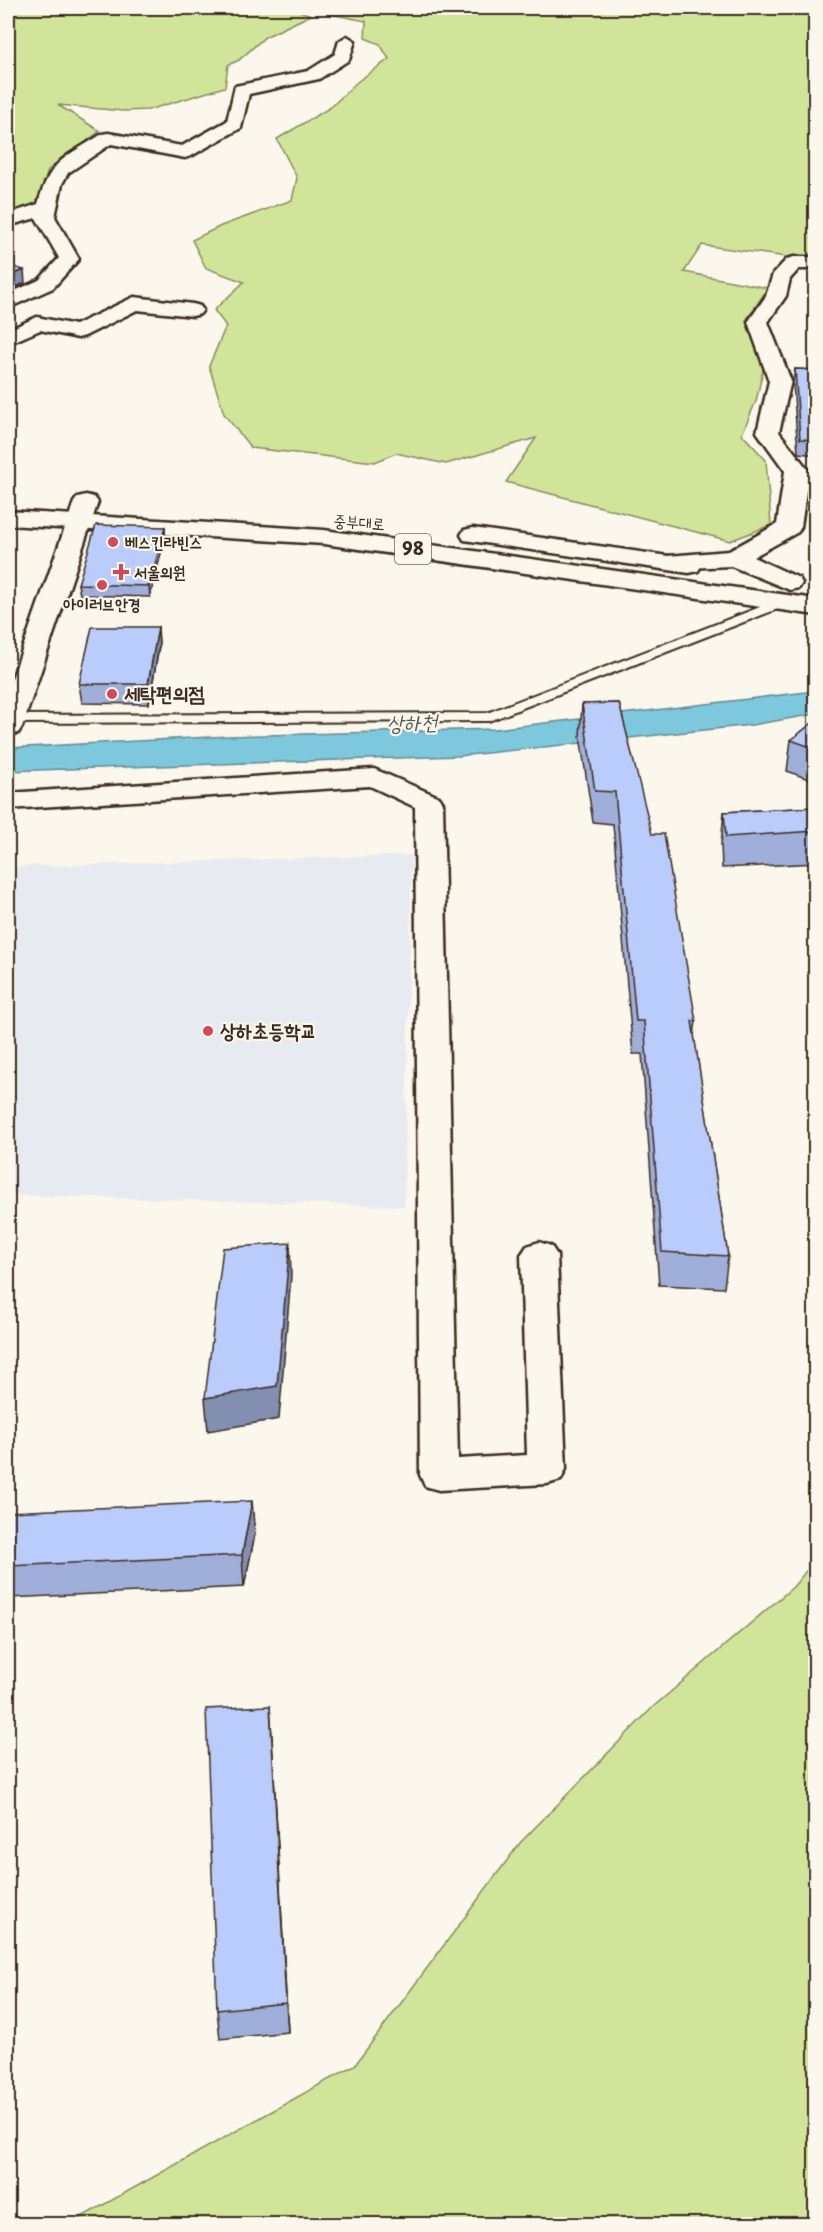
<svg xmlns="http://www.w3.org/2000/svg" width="823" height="2232" font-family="'Playpen Sans','Poor Story',sans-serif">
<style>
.built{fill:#e8eaf1}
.green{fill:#d1e59a;stroke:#86885c;stroke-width:1.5}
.water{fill:#7dc8dd;stroke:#638991;stroke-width:1.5}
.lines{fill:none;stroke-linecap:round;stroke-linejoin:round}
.service-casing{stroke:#3b2a1e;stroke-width:4}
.minor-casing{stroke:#3b2a1e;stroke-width:5}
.primary-casing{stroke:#3b2a1e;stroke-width:5}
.service{fill:#fbf7ec;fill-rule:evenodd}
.minor{fill:#fbf7ec;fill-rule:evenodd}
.primary{fill:#fbf7ec;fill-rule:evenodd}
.wall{fill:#a0afd9;stroke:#3b2a1e;stroke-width:1.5}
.shaded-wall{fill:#828fb0;stroke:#3b2a1e;stroke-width:1.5}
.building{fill:#baccfc;stroke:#3b2a1e;stroke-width:1.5}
.poi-dot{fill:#d1495b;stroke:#fbf7ec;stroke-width:2}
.labels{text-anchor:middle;stroke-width:4.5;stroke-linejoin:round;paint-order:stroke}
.far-street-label{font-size:16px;fill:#3b2a1e;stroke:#fbf7ec}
.far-poi-label{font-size:16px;font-weight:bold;fill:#3b2a1e;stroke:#fbf7ec;text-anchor:start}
.shield{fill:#fbf7ec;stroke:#75685c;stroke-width:1.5}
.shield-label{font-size:18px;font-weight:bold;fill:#3b2a1e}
.poi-label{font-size:20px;font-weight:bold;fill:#3b2a1e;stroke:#fbf7ec;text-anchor:start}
.water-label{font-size:21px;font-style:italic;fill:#4f5957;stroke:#fbf7ec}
</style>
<rect width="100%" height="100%" fill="#fbf7ec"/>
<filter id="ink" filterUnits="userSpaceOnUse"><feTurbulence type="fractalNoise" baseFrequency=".0167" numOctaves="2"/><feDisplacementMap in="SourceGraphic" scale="12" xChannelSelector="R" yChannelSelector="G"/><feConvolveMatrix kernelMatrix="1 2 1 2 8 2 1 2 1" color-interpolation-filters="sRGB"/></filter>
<g filter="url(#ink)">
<path class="built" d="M 412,855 L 404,1206 L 8,1195 L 8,867 Z"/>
<g class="green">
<path d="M 8,8 L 292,8 L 311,15 L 265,37 L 239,60 L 228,65 L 225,87 L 148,110 L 123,111 L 58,105 L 100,131 L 48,170 L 40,202 L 8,216 Z"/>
<path d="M 318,8 L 815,8 L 815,261 L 702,245 L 684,272 L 768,288 L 746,320 L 764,366 L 756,401 L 742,434 L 766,460 L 771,525 L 730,541 L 506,482 L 536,438 L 446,464 L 396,453 L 375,462 L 251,448 L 224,414 L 209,366 L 226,326 L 214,310 L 244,282 L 206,268 L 192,240 L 221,226 L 292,200 L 297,178 L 277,139 L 331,107 L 357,82 L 389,59 L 380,44 L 365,38 L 366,21 L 330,14 Z"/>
<path d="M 815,1560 L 815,2224 L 69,2224 L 355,2065 L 520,1843 L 653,1707 L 793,1587 Z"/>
</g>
<path class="water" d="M 815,691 L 815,714 L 752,725 L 459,756 L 8,771 L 8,748 L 229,736 L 495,729 Z"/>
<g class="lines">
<g class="service-casing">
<path id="service" d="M 783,598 L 788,599 L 790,602 L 788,605 L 489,721 L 8,723 L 8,715 L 487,713 Z"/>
</g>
<g class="minor-casing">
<g id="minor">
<path d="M 347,36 L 355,41 L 349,60 L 319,79 L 249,94 L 241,128 L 191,156 L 185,158 L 111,144 L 68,173 L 62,184 L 55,217 L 79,259 L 53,288 L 8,308 L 8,294 L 39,280 L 59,258 L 36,218 L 8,226 L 8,214 L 38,204 C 50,159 65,158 102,134 L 108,133 L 182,146 L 227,121 L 235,86 L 308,71 L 335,54 L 339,41 Z"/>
<path d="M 794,257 L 816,257 L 816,269 L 799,269 L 790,279 L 786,296 L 768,322 L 791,381 L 779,432 L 809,471 L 801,527 L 798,532 L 753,557 L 799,578 L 802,583 L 799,588 L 790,590 L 731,566 L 664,569 L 655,567 L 652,562 L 655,557 L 729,551 L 777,524 L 785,471 L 757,432 L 769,381 L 748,322 L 766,296 L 773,274 L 787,259 Z"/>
<path d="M 134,297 L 193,304 L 200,306 L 203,310 L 200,314 L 193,316 L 137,310 L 85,336 L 78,338 L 40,330 L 8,344 L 8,330 L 37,317 L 75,325 Z"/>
<path d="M 86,495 L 94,497 L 98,502 L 22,727 L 18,733 L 8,735 L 8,690 L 74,502 L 78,497 Z"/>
<path d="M 374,769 L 439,797 L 443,803 L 458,1459 L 527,1455 L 521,1255 L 527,1246 L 539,1242 L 551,1246 L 557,1255 L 566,1469 L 561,1480 L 547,1484 L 439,1490 L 425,1486 L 420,1475 L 415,807 L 370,786 L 8,809 L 8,793 Z"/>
</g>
</g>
<g class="primary-casing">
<g id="primary">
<path d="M 8,511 L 324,530 L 816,599 L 816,615 L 324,544 L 8,525 Z"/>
<path d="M 473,528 L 689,559 L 698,561 L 701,566 L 698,571 L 689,573 L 464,540 L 461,535 L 464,530 Z"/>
</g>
</g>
<use href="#service" class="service"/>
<use href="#minor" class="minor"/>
<use href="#primary" class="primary"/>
</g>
<g class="wall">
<path d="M 795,369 L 816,370 L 816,455 L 798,453 L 793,382 Z"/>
<path d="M 165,527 L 165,537 L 150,597 L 80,595 L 78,584 Z"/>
<path d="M 158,627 L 159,646 L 149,704 L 82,703 L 79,684 Z"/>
<path d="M 619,703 L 696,1021 L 694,1036 L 728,1256 L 724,1288 L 659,1285 L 642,1054 L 633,1054 L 613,824 L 593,822 L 580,736 L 582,704 Z"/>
<path d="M 816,720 L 816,782 L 787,771 L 791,740 Z"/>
<path d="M 816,807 L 816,863 L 722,868 L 721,844 L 724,812 Z"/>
<path d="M 8,1512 L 255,1534 L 244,1587 L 8,1598 Z"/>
<path d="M 270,1706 L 288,2032 L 220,2039 L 217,2010 Z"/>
</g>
<g class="shaded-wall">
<path d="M 24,270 L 25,283 L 8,291 L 8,277 Z"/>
<path d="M 165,527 L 165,537 L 150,597 L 149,586 Z"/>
<path d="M 158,627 L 159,646 L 149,704 L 148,684 Z"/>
<path d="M 290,1243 L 291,1276 L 279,1419 L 208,1431 L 205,1398 Z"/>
<path d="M 252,1501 L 255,1534 L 244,1587 L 242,1555 Z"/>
<path d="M 270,1706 L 272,1737 L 288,2032 L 286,2003 Z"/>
</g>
<g class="building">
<path d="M 8,265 L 24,270 L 8,277 Z"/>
<path d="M 795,369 L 816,370 L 816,440 L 800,439 Z"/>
<path d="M 96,525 L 165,527 L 149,586 L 78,584 Z"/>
<path d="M 92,627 L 158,627 L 148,684 L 79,684 Z"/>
<path d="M 619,703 L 652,834 L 664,834 L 696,1021 L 692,1021 L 728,1256 L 662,1252 L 644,1021 L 636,1021 L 615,792 L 595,791 L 582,704 Z"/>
<path d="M 816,720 L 816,749 L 791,740 Z"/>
<path d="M 816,807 L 816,831 L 726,837 L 724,812 Z"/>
<path d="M 290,1243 L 277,1386 L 205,1398 L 223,1248 Z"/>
<path d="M 252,1501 L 242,1555 L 8,1566 L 8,1512 Z"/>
<path d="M 270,1706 L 286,2003 L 217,2010 L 206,1709 Z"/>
</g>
</g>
<g class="poi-dot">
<circle cx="113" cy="542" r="6"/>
<path d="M118 563h6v6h6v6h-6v6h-6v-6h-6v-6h6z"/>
<circle cx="102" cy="585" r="6"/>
<circle cx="112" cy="694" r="6"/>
<circle cx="208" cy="1031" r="6"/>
</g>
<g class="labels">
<g class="far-street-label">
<text transform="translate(359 522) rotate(4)" y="6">중부대로</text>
</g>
<g class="far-poi-label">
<text x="125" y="548">베스킨라빈스</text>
<text x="134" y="578">서울의원</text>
<text x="102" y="610" text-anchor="middle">아이러브안경</text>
</g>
<rect class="shield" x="395" y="534" width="36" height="30" rx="4.5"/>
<g class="shield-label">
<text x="413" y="555">98</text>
</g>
<g class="poi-label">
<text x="124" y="701">세탁편의점</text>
<text x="220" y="1038">상하초등학교</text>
</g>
<g class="water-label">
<text transform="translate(412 723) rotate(-2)" y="7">상하천</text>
</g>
</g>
<rect width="823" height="2232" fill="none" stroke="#fbf7ec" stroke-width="30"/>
<rect x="15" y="15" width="793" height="2202" fill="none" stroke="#3b2a1e" stroke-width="2" filter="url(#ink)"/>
</svg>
